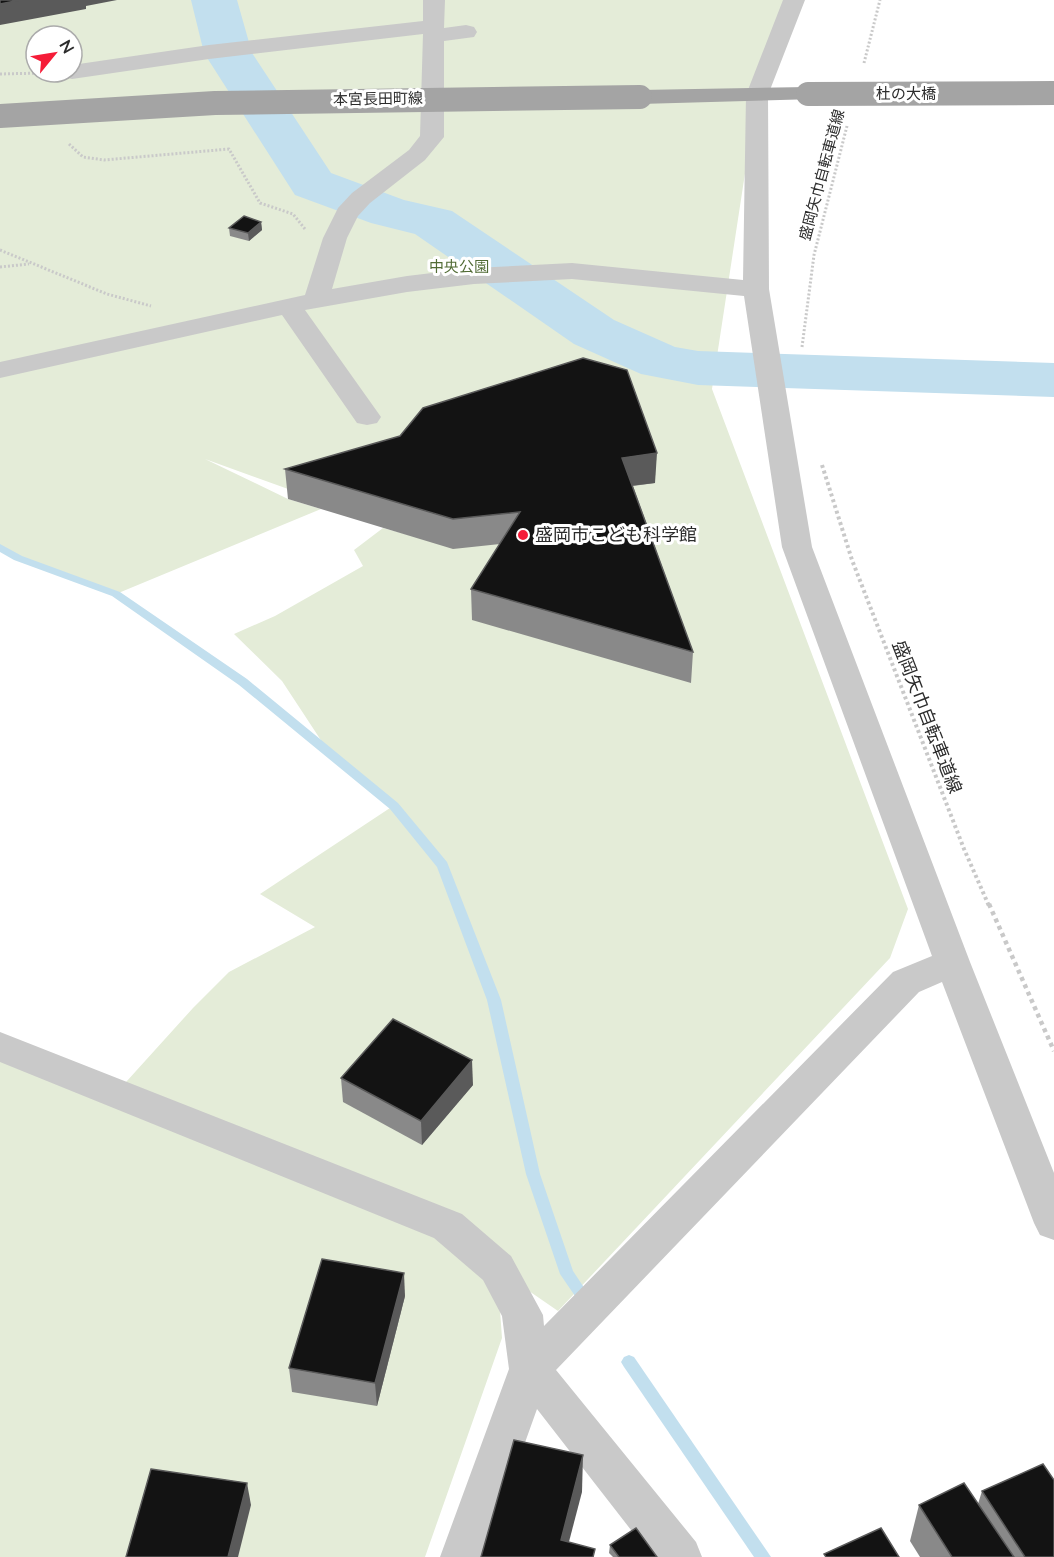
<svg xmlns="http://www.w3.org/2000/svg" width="1054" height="1557" font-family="Lato,'Noto Sans JP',sans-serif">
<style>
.green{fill:#e4ecd8;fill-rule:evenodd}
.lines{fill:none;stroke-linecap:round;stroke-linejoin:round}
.stream{fill:#c2dfee;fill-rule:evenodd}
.river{fill:#c2dfee;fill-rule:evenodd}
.path-far2{stroke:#c9c9c9;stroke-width:3;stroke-dasharray:2 2;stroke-linecap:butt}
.path-far1{stroke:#c9c9c9;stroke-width:4;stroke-dasharray:3 3;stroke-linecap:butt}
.path{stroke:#c9c9c9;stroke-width:4.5;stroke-dasharray:4 4;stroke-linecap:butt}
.minor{fill:#c9c9c9;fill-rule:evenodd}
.major{fill:#a4a4a4;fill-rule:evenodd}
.major-bridge{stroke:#a4a4a4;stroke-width:24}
.wall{fill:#898989}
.shaded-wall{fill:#5a5a5a}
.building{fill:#131313;stroke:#5a5a5a;stroke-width:1.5}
.poi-dot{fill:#f51c38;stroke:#fff;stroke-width:2}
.labels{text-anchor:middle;stroke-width:6;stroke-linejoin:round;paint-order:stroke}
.far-street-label{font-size:15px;fill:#2c2c2c;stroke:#fff}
.far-park-label{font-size:15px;fill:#526c36;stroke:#fff}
.poi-label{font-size:18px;fill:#2c2c2c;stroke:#fff;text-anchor:start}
.street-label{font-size:18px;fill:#2c2c2c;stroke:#fff}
</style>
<rect width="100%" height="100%" fill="#fff"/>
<path class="green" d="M 0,0 L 794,0 L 757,95 L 712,389 L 908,909 L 890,958 L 558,1311 L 497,1269 L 502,1338 L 425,1557 L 0,1557 L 0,1046 L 117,1092 L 193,1008 L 229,972 L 315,927 L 260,894 L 393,806 L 330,754 L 282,681 L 234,634 L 275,616 L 363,566 L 354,550 L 383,528 L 438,543 L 205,459 L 288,499 L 321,509 L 116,594 L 18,558 L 0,547 ZM 36,36 L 72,36 L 72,72 L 36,72 Z"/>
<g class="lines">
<g class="stream">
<path d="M 0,544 L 22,556 L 120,592 L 247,679 L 398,803 L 447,862 L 501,1000 L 540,1174 L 573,1271 L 587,1292 L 585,1296 L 580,1298 L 575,1296 L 560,1274 L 526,1174 L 487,1000 L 437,867 L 390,809 L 239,685 L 112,596 L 14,560 L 0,552 Z"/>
<path d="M 629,1355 L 634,1357 L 771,1557 L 754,1557 L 624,1367 L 621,1362 L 624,1357 Z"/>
</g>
<path class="river" d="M 191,0 L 237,0 L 252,53 L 331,173 L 404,200 L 452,211 L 614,320 L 675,347 L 698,351 L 1054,363 L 1054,397 L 698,385 L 641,374 L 574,344 L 415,234 L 371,223 L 295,195 L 204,53 Z"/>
<g class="path-far2">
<path d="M 864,63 L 880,0"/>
<path d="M 0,74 L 42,73"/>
<path d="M 69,144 L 83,157 L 104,160 L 229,149 L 260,203 L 293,214 L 305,229"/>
<path d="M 0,250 L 107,294 L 151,306"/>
<path d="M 0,267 L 29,264"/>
<path d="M 802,347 L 814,255 L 847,126"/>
</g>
<path class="path-far1" d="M 822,465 L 852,560 L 964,849 L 989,906"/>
<path class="path" d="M 989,904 L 1054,1051"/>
<path class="minor" d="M 423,0 L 445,0 L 444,28 L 466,25 L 474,27 L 477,32 L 474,37 L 444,41 L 444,137 L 425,160 L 370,203 L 358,216 L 347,238 L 332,289 L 407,276 L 474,268 L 572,263 L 743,280 L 746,95 L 783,0 L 805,0 L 768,95 L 769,289 L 812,547 L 970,962 L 1054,1173 L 1054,1240 L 1040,1235 L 1034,1223 L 942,982 L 919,992 L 556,1370 L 696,1542 L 702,1557 L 652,1557 L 537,1409 L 484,1557 L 440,1557 L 509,1369 L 502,1316 L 483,1280 L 434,1238 L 0,1062 L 0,1032 L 462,1214 L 511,1256 L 543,1315 L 544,1326 L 893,972 L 932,956 L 782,547 L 744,296 L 572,279 L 474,284 L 407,292 L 305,310 L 381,417 L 377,423 L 367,425 L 357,423 L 282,315 L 0,378 L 0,362 L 305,295 L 323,238 L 338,208 L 352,193 L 409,150 L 420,136 L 423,34 L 209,59 L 72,79 L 64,77 L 61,72 L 72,72 L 72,65 L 209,45 L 423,21 Z"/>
<path class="major" d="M 808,87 L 816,89 L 819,94 L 816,99 L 640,104 L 632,102 L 629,97 L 632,92 L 640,90 Z"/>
<g class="major-bridge">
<path d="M 808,94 L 1054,93"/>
<path d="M 0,116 L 215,103 L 640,97"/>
</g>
</g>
<g class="wall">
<path d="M 261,222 L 262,230 L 249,241 L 230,236 L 229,228 Z"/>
<path d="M 285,469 L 655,483 L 633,486 L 693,652 L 691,683 L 472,620 L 471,589 L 500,544 L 453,549 L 288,499 Z"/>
<path d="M 341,1078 L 473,1085 L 422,1145 L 343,1102 Z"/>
<path d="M 405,1296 L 377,1406 L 292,1392 L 289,1368 Z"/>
<path d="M 982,1491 L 1054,1557 L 920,1557 L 910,1541 L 919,1505 L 978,1504 Z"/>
<path d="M 610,1545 L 657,1557 L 613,1557 L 609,1553 Z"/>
</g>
<g class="shaded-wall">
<path d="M 20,0 L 117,0 L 86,6 L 86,9 L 0,25 L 0,4 Z"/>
<path d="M 261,222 L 262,230 L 249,241 L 248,233 Z"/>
<path d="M 657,453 L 655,483 L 621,487 L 622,458 Z"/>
<path d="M 472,1060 L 473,1085 L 422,1145 L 421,1121 Z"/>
<path d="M 404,1273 L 405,1296 L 377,1406 L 375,1383 Z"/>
<path d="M 583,1455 L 582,1492 L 565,1557 L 561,1540 Z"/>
<path d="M 247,1483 L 251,1505 L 238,1557 L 228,1557 Z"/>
</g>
<g class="building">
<path d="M 0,0 L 20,0 L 0,4 Z"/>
<path d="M 244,216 L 261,222 L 248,233 L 229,228 Z"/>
<path d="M 583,358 L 627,370 L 657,453 L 622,458 L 693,652 L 471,589 L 520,512 L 453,519 L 285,469 L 400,436 L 423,408 Z"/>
<path d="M 393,1019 L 472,1060 L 421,1121 L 341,1078 Z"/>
<path d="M 322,1259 L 404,1273 L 375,1383 L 289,1368 Z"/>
<path d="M 514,1440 L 583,1455 L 561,1540 L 595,1549 L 593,1557 L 481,1557 Z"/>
<path d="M 1043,1464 L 1054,1480 L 1054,1557 L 1025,1557 L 982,1491 Z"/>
<path d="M 151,1469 L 247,1483 L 228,1557 L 126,1557 Z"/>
<path d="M 964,1483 L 1014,1557 L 952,1557 L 919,1505 Z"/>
<path d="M 636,1528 L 657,1557 L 619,1557 L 610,1545 Z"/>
<path d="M 881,1528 L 899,1557 L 826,1557 L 824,1554 Z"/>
</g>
<circle class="poi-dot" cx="523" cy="535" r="6"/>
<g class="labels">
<g class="far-street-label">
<text x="906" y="99">杜の大橋</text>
<text transform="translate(378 99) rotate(-1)" y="5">本宮長田町線</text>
<text transform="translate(822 175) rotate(-75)" y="5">盛岡矢巾自転車道線</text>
</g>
<g class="far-park-label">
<text x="459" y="272">中央公園</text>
</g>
<g class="poi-label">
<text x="535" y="541">盛岡市こども科学館</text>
</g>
<g class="street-label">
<text transform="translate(927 717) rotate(69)" y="6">盛岡矢巾自転車道線</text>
</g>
</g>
<g transform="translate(54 54) rotate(60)"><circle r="28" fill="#ffffff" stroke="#ababab" stroke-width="1.5"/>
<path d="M0-4.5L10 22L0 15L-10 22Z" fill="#f51c38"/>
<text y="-9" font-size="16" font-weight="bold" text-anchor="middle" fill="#2c2c2c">N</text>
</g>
</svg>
